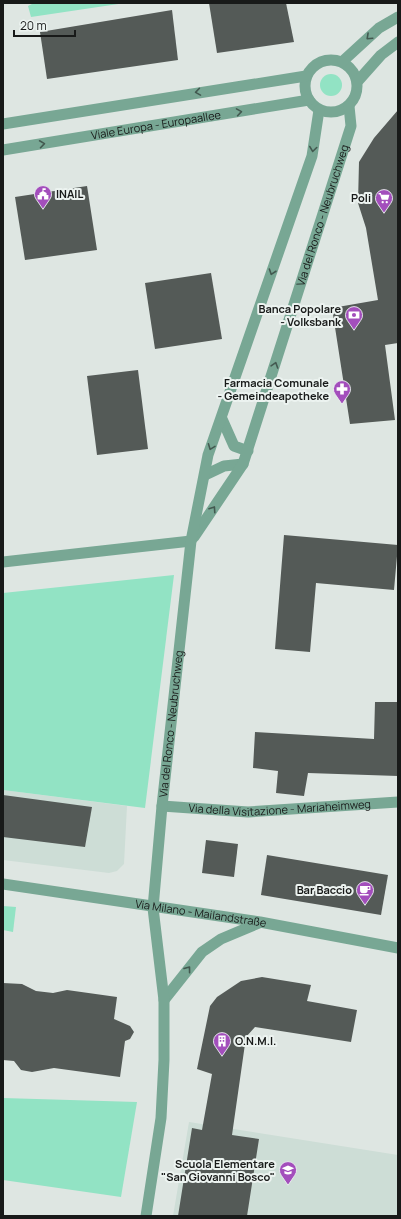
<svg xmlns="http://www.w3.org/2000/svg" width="401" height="1219" font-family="Manrope,sans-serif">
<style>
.built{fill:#cdddd6}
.green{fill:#92e3c4}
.building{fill:#545a57}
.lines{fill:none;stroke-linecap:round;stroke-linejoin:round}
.minor{stroke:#78a794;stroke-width:11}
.oneway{stroke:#435950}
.labels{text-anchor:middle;stroke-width:4;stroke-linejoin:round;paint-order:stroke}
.street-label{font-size:11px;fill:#181a19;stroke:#ecf3f0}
.poi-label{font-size:11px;font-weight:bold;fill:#181a19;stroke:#ecf3f0;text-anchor:end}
</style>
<rect width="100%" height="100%" fill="#dee6e2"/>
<g class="built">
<path d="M 3,790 L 127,806 L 124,864 L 117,871 L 109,873 L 3,860 Z"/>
<path d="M 189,1122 L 398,1155 L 398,1216 L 173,1216 Z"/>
</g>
<g class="green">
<path d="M 34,3 L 125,3 L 31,17 L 28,6 Z"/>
<circle cx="331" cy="85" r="11"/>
<path d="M 174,575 L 145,808 L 3,790 L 3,593 Z"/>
<path d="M 3,906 L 16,907 L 13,932 L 3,930 Z"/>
<path d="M 3,1098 L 137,1102 L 121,1197 L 3,1180 Z"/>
</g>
<g class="building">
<path d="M 209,3 L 286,3 L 294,42 L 217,53 Z"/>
<path d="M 172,10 L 178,60 L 47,79 L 40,32 Z"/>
<path d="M 398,110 L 398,343 L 385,345 L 395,420 L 350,424 L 332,308 L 378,300 L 366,228 L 358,203 L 359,162 L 374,138 Z"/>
<path d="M 87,186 L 97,250 L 25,260 L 15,197 Z"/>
<path d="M 211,273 L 222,339 L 155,349 L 145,283 Z"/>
<path d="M 138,370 L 148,449 L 97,455 L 87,376 Z"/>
<path d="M 284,535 L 398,545 L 394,590 L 316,583 L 310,652 L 275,649 Z"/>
<path d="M 375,702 L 398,702 L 398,776 L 308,773 L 304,796 L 276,793 L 278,771 L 253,768 L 255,732 L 374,739 Z"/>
<path d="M 3,795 L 92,807 L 85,847 L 3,837 Z"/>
<path d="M 206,840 L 238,844 L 234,877 L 202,873 Z"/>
<path d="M 267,855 L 388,875 L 381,915 L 261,895 Z"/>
<path d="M 262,977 L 311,985 L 307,1001 L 357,1010 L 351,1042 L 255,1027 L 246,1037 L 232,1135 L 259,1139 L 247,1216 L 178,1216 L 192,1128 L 202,1130 L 212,1074 L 197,1069 L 210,1006 L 217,997 L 241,981 Z"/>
<path d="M 3,983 L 22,984 L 36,991 L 53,993 L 67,990 L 117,997 L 114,1019 L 130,1026 L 134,1032 L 130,1039 L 125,1041 L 120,1077 L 54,1068 L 32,1072 L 21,1070 L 14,1061 L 3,1060 Z"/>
</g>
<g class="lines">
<g class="minor">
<circle cx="331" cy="86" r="26"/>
<path d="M 343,61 L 379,28 L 398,17"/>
<path d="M 357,82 L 381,55 L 398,42"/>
<path d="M 3,124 L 306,76"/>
<path id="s1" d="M 3,150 L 309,100"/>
<path d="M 222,419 L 234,446 L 248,451"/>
<path d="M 205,475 L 224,466 L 243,464"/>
<path id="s2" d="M 194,537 L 243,464 L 351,126 L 349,106"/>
<path d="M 3,562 L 191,541"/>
<path id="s3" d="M 162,806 L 248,812 L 398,802"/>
<path id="s4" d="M 3,884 L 260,922 L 398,948"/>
<path d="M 164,1000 L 202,952 L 221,939 L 259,923"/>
<path id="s5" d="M 146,1216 L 161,1118 L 164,1060 L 164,1000 L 153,908 L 162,806 L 191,541 L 208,455 L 312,156 L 319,110"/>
</g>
</g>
<defs><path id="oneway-chevron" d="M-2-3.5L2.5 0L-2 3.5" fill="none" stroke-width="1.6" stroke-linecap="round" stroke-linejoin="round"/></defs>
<g class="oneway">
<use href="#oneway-chevron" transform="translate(369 37) rotate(137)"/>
<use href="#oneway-chevron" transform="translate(198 92) rotate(171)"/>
<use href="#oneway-chevron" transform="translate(239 112) rotate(-9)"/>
<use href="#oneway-chevron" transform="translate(42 144) rotate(-8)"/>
<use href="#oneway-chevron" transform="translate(313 149) rotate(98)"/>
<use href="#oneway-chevron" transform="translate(272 272) rotate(109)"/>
<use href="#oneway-chevron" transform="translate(275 365) rotate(-72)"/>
<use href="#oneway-chevron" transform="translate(211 447) rotate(111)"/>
<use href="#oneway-chevron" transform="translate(213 509) rotate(-56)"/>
<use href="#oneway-chevron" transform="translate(188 969) rotate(-53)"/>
</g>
<defs>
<g id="civic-pin" transform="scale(0.9)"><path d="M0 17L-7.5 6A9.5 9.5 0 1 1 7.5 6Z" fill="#a34ebc" stroke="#ecf3f0"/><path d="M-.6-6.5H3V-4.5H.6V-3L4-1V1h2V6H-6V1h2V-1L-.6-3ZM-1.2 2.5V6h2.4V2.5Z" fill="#fff"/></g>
<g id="supermarket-pin" transform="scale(0.9)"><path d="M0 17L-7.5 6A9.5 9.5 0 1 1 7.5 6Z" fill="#a34ebc" stroke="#ecf3f0"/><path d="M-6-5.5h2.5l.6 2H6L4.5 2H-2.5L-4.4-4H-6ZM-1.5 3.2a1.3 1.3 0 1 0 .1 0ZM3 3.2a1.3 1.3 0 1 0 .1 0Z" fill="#fff"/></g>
<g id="bank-pin" transform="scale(0.9)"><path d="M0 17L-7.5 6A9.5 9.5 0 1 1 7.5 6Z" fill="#a34ebc" stroke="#ecf3f0"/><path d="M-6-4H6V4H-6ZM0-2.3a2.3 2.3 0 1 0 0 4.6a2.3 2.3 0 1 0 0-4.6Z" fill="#fff"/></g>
<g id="pharmacy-pin" transform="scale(0.9)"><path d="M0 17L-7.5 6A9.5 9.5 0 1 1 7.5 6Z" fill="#a34ebc" stroke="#ecf3f0"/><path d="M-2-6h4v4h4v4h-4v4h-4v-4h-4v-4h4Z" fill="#fff"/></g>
<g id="cafe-pin" transform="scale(0.9)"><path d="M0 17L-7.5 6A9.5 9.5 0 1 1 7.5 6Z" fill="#a34ebc" stroke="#ecf3f0"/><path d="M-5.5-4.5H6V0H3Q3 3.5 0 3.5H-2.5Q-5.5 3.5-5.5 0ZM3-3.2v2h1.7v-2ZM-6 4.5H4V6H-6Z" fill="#fff"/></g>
<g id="building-pin" transform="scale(0.9)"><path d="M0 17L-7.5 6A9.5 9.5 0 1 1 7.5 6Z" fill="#a34ebc" stroke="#ecf3f0"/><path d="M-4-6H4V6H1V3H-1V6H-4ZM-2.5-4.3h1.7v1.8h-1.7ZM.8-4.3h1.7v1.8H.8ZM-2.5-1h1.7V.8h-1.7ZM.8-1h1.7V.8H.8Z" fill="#fff"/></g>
<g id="school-pin" transform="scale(0.9)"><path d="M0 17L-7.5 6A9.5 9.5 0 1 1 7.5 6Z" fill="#a34ebc" stroke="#ecf3f0"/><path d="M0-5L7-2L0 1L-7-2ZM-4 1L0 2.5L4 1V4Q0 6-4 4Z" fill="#fff"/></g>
</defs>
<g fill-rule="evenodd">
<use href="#civic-pin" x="43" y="194"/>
<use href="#supermarket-pin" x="384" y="198"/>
<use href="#bank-pin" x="354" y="315"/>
<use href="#pharmacy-pin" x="342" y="389"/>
<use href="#cafe-pin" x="365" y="890"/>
<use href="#building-pin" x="222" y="1041"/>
<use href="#school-pin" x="288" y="1170"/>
</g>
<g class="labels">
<g class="street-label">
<text dy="4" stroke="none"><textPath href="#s1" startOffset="155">Viale Europa - Europaallee</textPath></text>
<text dy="4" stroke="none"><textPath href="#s2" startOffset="349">Via del Ronco - Neubruchweg</textPath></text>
<text dy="4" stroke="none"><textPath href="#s5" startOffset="495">Via del Ronco - Neubruchweg</textPath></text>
<text dy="4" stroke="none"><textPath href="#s3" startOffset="118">Via della Visitazione - Mariaheimweg</textPath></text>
<text dy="4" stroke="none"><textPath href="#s4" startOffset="200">Via Milano - Mailandstraße</textPath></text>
</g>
<g class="poi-label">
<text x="56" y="198" text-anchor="start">INAIL</text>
<text x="371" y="202">Poli</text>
<text x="341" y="313">Banca Popolare<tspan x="341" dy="13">- Volksbank</tspan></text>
<text x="329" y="387">Farmacia Comunale<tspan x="329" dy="13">- Gemeindeapotheke</tspan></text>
<text x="352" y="894">Bar Baccio</text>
<text x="235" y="1045" text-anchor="start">O.N.M.I.</text>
<text x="275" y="1168">Scuola Elementare<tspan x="275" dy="13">"San Giovanni Bosco"</tspan></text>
</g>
</g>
<rect width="401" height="1219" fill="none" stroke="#181a19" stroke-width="8"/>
<path d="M14 30v6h61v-6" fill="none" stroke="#181a19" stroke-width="2"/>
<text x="20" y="30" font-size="12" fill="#181a19" stroke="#ecf3f0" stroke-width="3" paint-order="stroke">20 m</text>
</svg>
